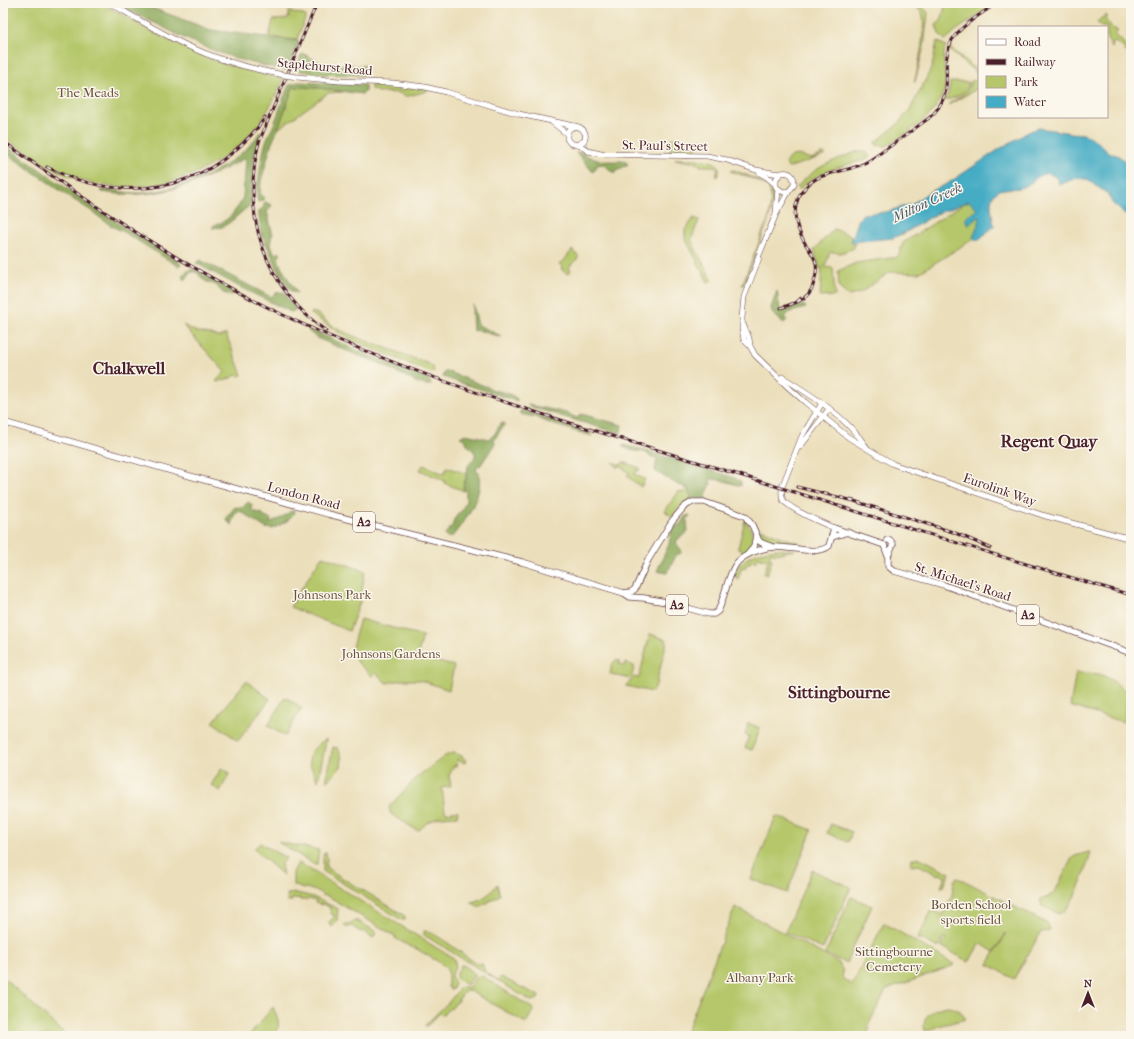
<svg xmlns="http://www.w3.org/2000/svg" width="1134" height="1039" font-family="'IM FELL French Canon',serif">
<style>
.green{fill:#b5c76a;stroke:#80734a}
.forest{fill:#90ac5e;stroke:#6d6644}
.water{fill:#44acc4;stroke:#476678}
.lines{fill:none;stroke-linecap:round;stroke-linejoin:round}
.secondary-casing{stroke:#623c41;stroke-width:6}
.primary-casing{stroke:#623c41;stroke-width:7}
.secondary{stroke:#fff;stroke-width:5}
.primary{stroke:#fff;stroke-width:5.5}
.rail-casing{stroke:#4a1f2b;stroke-width:3}
.rail{stroke:#fbf7ec;stroke-width:1.5;stroke-dasharray:4.5;stroke-linecap:butt}
.secondary-bridge-casing{stroke:#623c41;stroke-width:6;stroke-linecap:butt}
.secondary-bridge{stroke:#fff;stroke-width:5}
.labels{text-anchor:middle;stroke-width:3;stroke-linejoin:round;paint-order:stroke}
.shield{fill:#fbf7ec;stroke:#7f6065;stroke-width:1}
.shield-label{font-size:12px;font-weight:bold;fill:#4a1f2b}
.street-label{font-size:13px;fill:#4a1f2b;stroke:#fbf7ec}
.park-label{font-size:13px;fill:#6a513e;stroke:#fbf7ec}
.water-label{font-size:14px;font-style:italic;fill:#485768;stroke:#fbf7ec}
.district-label{font-size:17px;font-weight:bold;fill:#4a1f2b;stroke:#fbf7ec}
</style>
<rect width="100%" height="100%" fill="#fbf7ec"/>
<filter id="ink" filterUnits="userSpaceOnUse"><feTurbulence type="fractalNoise" baseFrequency=".025" numOctaves="2"/><feDisplacementMap in="SourceGraphic" scale="8" xChannelSelector="R" yChannelSelector="G"/><feConvolveMatrix kernelMatrix="1 2 1 2 8 2 1 2 1" color-interpolation-filters="sRGB"/></filter>
<filter id="wash" filterUnits="userSpaceOnUse"><feTurbulence type="fractalNoise" baseFrequency=".012" numOctaves="4" result="noise"/><feDisplacementMap in="SourceGraphic" scale="16" xChannelSelector="R" yChannelSelector="G"/><feGaussianBlur stdDeviation="0.9" result="paint"/><feColorMatrix in="noise" values="0 0 0 0 0 0 0 0 0 0 0 0 0 0 0 0 0 1.4 0 .05"/><feComposite in="paint" operator="in"/></filter>
<g filter="url(#wash)">
<rect width="100%" height="100%" fill="#ebdfbb"/>
<g class="green">
<path d="M 3,3 L 101,3 L 158,35 L 199,54 L 219,62 L 242,69 L 284,79 C 276,95 268,112 257,126 C 214,182 131,202 67,175 C 44,166 24,151 3,136 Z"/>
<path d="M 906,3 C 914,3 924,6 928,13 L 924,46 L 915,82 L 914,82 C 918,71 927,23 922,13 C 919,8 911,5 906,3 Z"/>
<path d="M 946,3 L 996,3 L 954,32 L 948,39 L 945,40 L 939,34 L 936,25 L 941,21 Z"/>
<path d="M 289,11 L 296,14 L 297,13 L 306,16 L 297,40 L 269,37 L 273,20 L 287,19 L 289,16 Z"/>
<path d="M 1105,15 L 1107,17 L 1105,19 C 1106,22 1109,22 1112,28 L 1117,30 L 1117,33 L 1115,35 L 1118,39 L 1119,38 L 1130,50 L 1126,52 L 1124,48 L 1115,42 L 1113,43 L 1112,48 L 1107,39 L 1107,27 L 1101,27 L 1097,22 Z"/>
<path d="M 937,41 L 946,46 C 941,58 946,71 945,84 C 942,115 908,131 885,147 L 883,145 L 878,146 L 875,143 L 899,123 L 911,108 L 932,67 Z"/>
<path d="M 950,48 L 970,64 L 978,72 L 979,85 L 975,90 L 948,105 L 950,103 C 959,98 969,92 971,81 L 978,80 L 976,74 L 974,71 L 949,50 Z"/>
<path d="M 950,82 L 969,82 C 967,93 955,99 945,100 L 949,91 Z"/>
<path d="M 371,85 L 394,85 L 429,89 L 427,91 L 405,97 L 400,93 L 379,92 L 371,89 Z"/>
<path d="M 293,87 L 319,88 L 343,92 L 328,93 L 278,129 Z"/>
<path d="M 671,138 L 674,138 L 680,143 L 696,145 L 695,152 L 692,153 L 670,151 Z"/>
<path d="M 858,151 L 866,151 L 870,157 C 863,161 857,162 849,164 C 831,170 813,175 799,190 L 797,187 C 817,165 831,162 858,151 Z"/>
<path d="M 824,153 L 826,155 L 788,168 L 786,163 L 787,160 C 794,152 802,156 811,159 Z"/>
<path d="M 675,159 C 684,159 715,157 719,167 C 720,171 718,174 717,177 L 716,176 L 718,168 L 712,166 L 700,166 L 700,164 Z"/>
<path d="M 734,170 L 756,179 L 773,189 L 773,202 L 770,215 L 744,285 L 742,285 L 760,240 C 762,231 767,225 769,217 C 770,212 772,192 769,189 C 764,181 739,174 730,171 Z"/>
<path d="M 968,200 L 973,201 L 984,217 L 973,239 L 919,273 L 890,272 L 860,293 L 849,296 L 839,288 L 838,271 L 856,263 L 898,257 L 903,243 L 966,202 L 936,214 L 901,235 L 912,223 Z"/>
<path d="M 694,218 L 699,220 L 691,240 L 712,280 L 708,282 L 685,238 L 685,230 Z"/>
<path d="M 834,229 L 852,236 L 851,242 L 855,242 L 854,248 L 841,253 L 830,252 L 825,267 L 833,268 L 835,296 L 820,297 L 822,267 L 820,269 L 814,250 Z"/>
<path d="M 572,250 L 579,257 L 569,267 L 571,271 L 568,274 L 562,270 L 563,267 L 559,264 L 563,262 Z"/>
<path d="M 312,312 L 318,314 L 332,326 L 348,334 L 429,364 L 433,367 L 434,372 L 432,373 L 347,338 L 311,314 Z"/>
<path d="M 183,325 L 197,332 L 211,334 L 219,337 L 226,334 L 242,375 L 239,376 L 237,375 L 224,381 L 223,380 L 218,382 L 216,381 L 225,372 Z"/>
<path d="M 613,462 L 621,465 L 623,462 L 640,468 L 639,471 L 636,470 L 635,475 L 645,479 L 641,487 L 627,476 L 629,473 L 619,465 L 617,468 Z"/>
<path d="M 423,465 L 444,474 L 447,467 L 467,474 L 463,487 L 464,491 L 444,483 L 445,481 L 420,470 Z"/>
<path d="M 686,487 L 690,490 L 692,499 C 683,501 677,511 672,517 L 665,511 L 679,491 L 685,493 Z"/>
<path d="M 745,520 C 752,529 760,550 743,552 L 738,548 Z"/>
<path d="M 761,529 L 801,544 L 802,545 C 797,544 791,544 786,544 C 775,543 759,546 758,531 Z"/>
<path d="M 777,549 L 795,550 L 775,554 L 771,552 L 769,558 L 772,559 L 767,575 L 764,574 L 768,560 L 757,557 L 756,562 L 752,560 L 750,564 L 747,564 L 745,568 L 742,567 L 738,579 L 734,576 C 740,557 758,551 777,549 Z"/>
<path d="M 322,556 L 365,571 L 360,602 L 349,631 L 290,607 Z"/>
<path d="M 360,619 L 423,636 L 417,657 L 454,666 L 449,690 L 420,680 L 403,680 L 386,683 L 376,673 L 372,676 L 356,661 L 352,647 Z"/>
<path d="M 650,634 L 667,640 L 656,685 L 652,692 L 626,686 L 634,677 L 639,678 Z"/>
<path d="M 616,660 L 620,661 L 619,664 L 625,666 L 626,663 L 634,666 L 632,676 L 630,679 L 610,674 L 612,664 Z"/>
<path d="M 1076,672 C 1084,674 1094,672 1101,675 C 1112,678 1119,687 1128,692 L 1129,690 L 1123,722 L 1070,706 Z"/>
<path d="M 246,681 L 270,699 L 238,741 L 213,722 Z"/>
<path d="M 285,697 L 302,708 L 285,736 L 268,726 Z"/>
<path d="M 748,723 L 760,728 L 752,750 L 745,748 L 749,737 L 745,735 Z"/>
<path d="M 326,739 L 326,741 L 318,781 C 306,760 305,753 326,739 Z"/>
<path d="M 333,747 L 338,748 L 342,758 L 341,767 L 326,782 Z"/>
<path d="M 454,753 L 462,756 L 466,761 L 465,763 L 457,759 L 457,760 L 458,761 L 456,766 L 453,766 L 449,776 L 451,786 L 442,788 L 445,811 L 447,813 L 458,811 L 457,816 L 440,817 L 428,822 L 418,831 L 391,814 L 389,807 L 417,777 L 445,756 L 450,754 Z"/>
<path d="M 222,768 L 230,773 L 220,791 L 211,785 Z"/>
<path d="M 776,816 L 812,830 L 787,893 L 751,879 Z"/>
<path d="M 831,824 L 852,832 L 848,842 L 827,833 Z"/>
<path d="M 278,842 L 319,850 L 317,864 L 315,865 Z"/>
<path d="M 260,843 L 286,858 L 281,865 L 283,875 L 254,849 Z"/>
<path d="M 326,852 L 327,859 L 326,867 L 327,868 L 358,888 L 366,892 L 405,916 L 405,920 L 402,920 L 323,871 L 323,854 Z"/>
<path d="M 1089,852 L 1091,852 C 1087,865 1073,912 1059,914 L 1042,906 L 1040,900 L 1048,897 L 1055,892 L 1072,858 L 1075,856 Z"/>
<path d="M 918,857 L 950,873 L 943,887 L 941,887 L 945,877 L 940,874 L 938,875 L 919,865 L 912,866 L 910,862 L 911,860 Z"/>
<path d="M 298,863 L 301,864 L 453,958 L 456,966 L 451,976 L 455,983 L 453,989 L 450,989 L 448,987 L 448,972 L 446,968 L 442,964 L 415,948 L 411,947 L 395,938 L 395,936 L 337,902 L 335,900 L 325,895 L 323,896 L 319,892 L 306,888 L 304,889 L 293,885 L 293,872 Z"/>
<path d="M 812,870 L 851,887 L 823,949 L 785,932 Z"/>
<path d="M 956,878 L 963,880 L 1048,924 L 1050,931 L 1041,932 L 1014,979 L 988,964 L 1006,934 L 1004,934 L 1005,935 L 994,952 L 980,943 L 969,962 L 941,946 L 946,938 L 943,938 L 938,948 L 921,939 L 917,939 L 932,910 L 942,915 L 952,895 L 954,881 Z"/>
<path d="M 497,884 L 500,895 L 479,907 L 471,902 C 482,900 491,894 497,884 Z"/>
<path d="M 297,893 L 313,897 L 338,909 L 337,920 L 332,927 L 328,923 L 334,917 L 334,915 L 330,913 L 331,911 L 329,909 L 330,907 L 322,904 L 321,905 L 315,903 L 316,901 L 308,899 L 307,900 L 300,900 L 300,898 L 292,899 L 292,901 L 288,901 L 287,894 Z"/>
<path d="M 851,897 L 872,906 L 846,963 L 825,954 Z"/>
<path d="M 735,907 L 839,963 L 843,972 L 842,978 L 852,985 L 884,923 L 955,965 L 886,990 L 868,1026 L 870,1028 L 867,1034 L 870,1036 L 685,1036 Z"/>
<path d="M 354,921 L 357,921 L 377,932 L 373,938 L 363,931 L 361,932 L 351,926 L 347,928 L 344,925 L 350,924 Z"/>
<path d="M 424,931 C 436,931 466,958 478,964 L 482,963 L 485,972 L 498,980 L 501,977 L 539,996 L 538,999 L 531,1001 L 424,935 Z"/>
<path d="M 461,965 L 463,965 L 475,974 L 468,984 L 464,984 L 456,978 L 456,975 Z"/>
<path d="M 480,976 L 482,976 L 532,1008 L 533,1011 L 526,1023 L 468,990 L 465,991 L 451,1009 L 450,1008 L 442,1015 L 440,1013 L 426,1027 L 425,1025 L 449,1002 L 459,989 L 462,987 L 469,987 L 476,977 Z"/>
<path d="M 3,977 L 67,1036 L 3,1036 Z"/>
<path d="M 949,1006 L 960,1011 L 966,1019 L 942,1025 L 925,1031 C 920,1016 935,1007 949,1006 Z"/>
<path d="M 273,1007 C 277,1018 282,1023 275,1036 L 249,1036 Z"/>
</g>
<g class="forest">
<path d="M 117,3 L 144,3 L 152,8 L 211,30 L 299,41 L 287,70 C 237,62 200,47 155,23 C 142,17 129,11 117,3 Z"/>
<path d="M 304,54 C 314,59 323,66 334,66 C 339,66 343,64 347,64 C 355,64 357,68 366,65 L 366,75 L 313,74 C 308,70 301,73 296,69 L 301,55 Z"/>
<path d="M 298,82 L 365,85 L 365,92 L 362,94 L 319,88 L 293,87 L 278,129 L 271,145 L 261,181 L 260,194 L 264,197 L 264,200 L 258,202 C 254,193 263,149 267,139 C 269,133 273,128 275,122 C 280,110 283,97 289,85 Z"/>
<path d="M 260,132 L 261,133 L 254,158 L 250,205 L 229,223 L 222,227 L 212,228 L 214,225 L 223,222 L 231,216 L 240,204 L 243,197 L 246,160 L 245,158 C 198,184 157,201 102,192 L 100,190 C 112,189 124,193 137,193 C 177,193 238,168 260,132 Z"/>
<path d="M 3,144 L 102,213 L 169,255 L 181,264 L 178,266 L 124,232 L 110,225 L 90,210 L 71,198 L 9,155 L 3,150 Z"/>
<path d="M 576,152 C 584,153 591,159 599,160 C 608,162 617,161 625,161 L 628,164 L 620,169 L 619,168 L 615,173 L 602,164 L 597,165 L 595,170 L 593,172 Z"/>
<path d="M 265,202 L 272,205 L 267,212 L 273,235 L 271,236 L 271,246 L 275,254 L 279,252 L 281,254 L 278,258 L 281,267 L 297,293 L 291,291 L 279,272 L 261,232 L 259,217 L 259,211 L 263,208 Z"/>
<path d="M 200,260 L 271,297 L 276,293 L 284,292 L 288,300 L 297,309 L 291,312 L 242,288 L 196,263 Z"/>
<path d="M 192,268 L 235,293 L 231,295 L 223,293 L 216,285 L 205,281 L 196,272 L 191,272 L 185,280 L 182,275 Z"/>
<path d="M 777,291 L 780,310 L 804,305 L 806,308 L 790,312 L 784,318 L 787,320 L 784,323 L 773,314 L 771,308 Z"/>
<path d="M 473,305 L 478,325 L 501,336 L 500,337 L 478,330 L 473,331 L 472,313 Z"/>
<path d="M 309,329 L 370,356 L 377,358 L 426,378 L 430,381 L 431,385 L 426,385 L 418,383 L 379,363 L 357,355 L 317,338 L 308,331 Z"/>
<path d="M 446,371 L 490,388 L 494,391 C 500,390 512,394 517,399 L 517,401 L 443,377 L 444,373 Z"/>
<path d="M 529,404 L 538,407 L 544,408 L 566,413 L 577,418 L 581,414 L 622,425 L 621,432 L 618,433 L 528,406 Z"/>
<path d="M 521,410 L 589,432 L 592,436 L 555,425 L 535,417 L 520,414 L 520,411 Z"/>
<path d="M 501,423 L 504,423 L 504,425 L 494,440 L 495,442 L 494,445 L 480,466 L 477,467 L 476,471 L 479,473 C 483,498 465,520 451,538 L 445,536 L 445,534 L 452,526 L 457,514 L 462,511 L 466,501 L 466,492 L 463,487 L 464,483 L 466,479 L 468,466 L 475,457 L 475,453 L 467,444 L 465,439 L 460,437 L 465,434 L 489,439 L 494,435 Z"/>
<path d="M 623,445 L 645,450 L 662,456 L 681,461 L 735,478 L 741,482 L 741,486 L 721,480 L 709,479 L 711,484 L 706,495 L 706,499 L 694,498 L 692,499 L 688,490 L 690,490 L 689,488 L 678,485 L 655,471 L 657,458 L 650,457 L 645,452 L 633,451 L 623,447 Z"/>
<path d="M 248,502 L 252,505 L 252,511 L 263,514 L 264,517 L 271,519 L 269,523 L 281,518 L 291,511 L 293,511 L 295,513 L 287,521 L 273,529 L 268,528 L 267,529 L 240,511 L 234,515 L 232,522 L 230,522 L 233,525 L 228,522 L 226,518 L 235,507 L 242,508 Z"/>
<path d="M 690,515 L 687,520 L 688,532 L 678,539 L 676,543 L 682,551 L 680,554 L 677,554 L 667,573 L 657,571 L 669,544 L 672,527 L 680,525 L 685,516 Z"/>
</g>
<path class="water" d="M 1039,128 L 1071,133 L 1083,134 L 1088,136 L 1097,141 L 1108,152 L 1119,156 L 1130,166 L 1131,168 L 1131,219 L 1112,203 L 1108,194 L 1086,179 L 1076,178 L 1059,185 L 1058,179 C 1053,176 1049,172 1044,174 C 1036,176 1030,185 1023,187 C 1012,191 999,184 992,198 C 989,205 993,217 994,226 L 977,241 L 973,237 L 980,220 L 979,217 L 968,225 L 965,218 L 977,210 L 969,201 L 936,214 L 906,232 L 893,238 L 851,242 L 859,219 L 863,214 L 886,212 L 912,204 L 929,192 L 947,184 L 1001,148 L 1030,131 Z"/>
</g>
<g filter="url(#ink)">
<g class="lines">
<g class="secondary-casing">
<g id="secondary">
<path d="M 110,3 C 136,18 162,34 190,47 C 220,61 252,69 284,75"/>
<path d="M 297,77 L 339,81 L 393,83 L 425,87 L 446,92 L 519,114 L 579,127 C 585,130 587,135 584,141 L 577,145"/>
<path d="M 552,122 L 567,134"/>
<path d="M 575,126 L 569,129 L 567,134 L 567,139 L 570,143 L 581,146 L 588,151 L 601,154 L 707,156 L 727,160 L 756,170 L 779,174"/>
<path d="M 760,173 L 767,177 L 775,184"/>
<path d="M 776,213 L 778,189"/>
<path d="M 759,258 L 744,297 L 742,318 L 742,329 L 744,340 L 750,346 L 755,355 L 788,387 L 805,402 L 848,437 L 893,464 L 916,472 L 1042,515 L 1131,539"/>
<path d="M 757,260 L 776,214 L 789,191 L 794,185 C 795,176 790,171 781,173 L 776,179 L 776,187 L 783,192 L 789,191"/>
<path d="M 742,322 L 749,338 L 750,346"/>
<path d="M 782,377 C 813,396 847,417 867,448"/>
<path d="M 822,403 L 802,436 L 782,487 C 782,492 781,496 783,500 C 791,510 822,523 834,528"/>
<path d="M 800,447 L 829,409"/>
</g>
</g>
<g class="primary-casing">
<g id="primary">
<path d="M 3,422 L 172,471 L 328,514 L 522,562 L 624,593 L 630,597 L 644,598 L 666,602 L 709,614 L 714,614 L 718,611 C 725,597 727,577 736,564 C 740,558 747,555 753,552 C 760,550 767,547 774,547 C 789,546 818,556 829,546 L 834,528 L 884,545"/>
<path d="M 832,537 L 848,532"/>
<path d="M 887,540 L 890,540 L 893,544 L 888,556"/>
<path d="M 884,545 L 888,556 L 888,566 L 894,571 L 944,585 L 1131,653"/>
<path d="M 748,554 L 754,547 L 756,535"/>
<path d="M 624,593 L 631,592 L 635,589 L 648,560 L 672,521 L 684,507 L 692,502 L 704,502 L 745,516 L 752,525 L 759,541 L 762,543 L 773,547"/>
</g>
</g>
<use href="#secondary" class="secondary"/>
<use href="#primary" class="primary"/>
<g class="rail-casing">
<g id="rail">
<path d="M 317,3 L 259,142 C 241,214 264,287 326,331"/>
<path d="M 3,141 C 102,213 206,282 318,331 C 456,392 600,432 743,476 C 872,516 1001,558 1131,595"/>
<path d="M 47,167 C 108,198 178,197 232,153 C 245,142 257,131 265,117"/>
<path d="M 797,302 C 806,298 812,292 814,282 C 816,276 817,270 816,264 C 815,257 810,251 806,245 C 798,231 791,216 798,199 C 813,166 845,177 870,160 C 890,147 910,132 929,118 C 960,90 937,69 952,40 C 960,26 984,12 997,3"/>
<path d="M 781,308 L 797,302 L 801,298"/>
<path d="M 797,487 L 854,501 L 924,523 L 953,532 L 990,548"/>
</g>
</g>
<use href="#rail" class="rail"/>
<g class="secondary-bridge-casing">
<path id="secondary-bridge" d="M 284,75 L 297,77"/>
</g>
<use href="#secondary-bridge" class="secondary-bridge"/>
</g>
</g>
<g class="labels">
<g class="shield">
<rect x="353" y="512" width="22" height="20" rx="3"/>
<rect x="666" y="595" width="22" height="20" rx="3"/>
<rect x="1017" y="605" width="22" height="20" rx="3"/>
</g>
<g class="shield-label">
<text x="364" y="526">A2</text>
<text x="677" y="609">A2</text>
<text x="1028" y="619">A2</text>
</g>
<g class="street-label">
<text transform="translate(325 66) rotate(5)" y="5">Staplehurst Road</text>
<text transform="translate(665 145) rotate(1)" y="5">St. Paul's Street</text>
<text transform="translate(1000 489) rotate(19)" y="5">Eurolink Way</text>
<text transform="translate(304 495) rotate(15)" y="5">London Road</text>
<text transform="translate(963 581) rotate(18)" y="5">St. Michael's Road</text>
</g>
<g class="park-label">
<text x="88" y="97">The Meads</text>
<text x="332" y="599">Johnsons Park</text>
<text x="391" y="658">Johnsons Gardens</text>
<text x="971" y="909">Borden School<tspan x="971" dy="15">sports field</tspan></text>
<text x="894" y="956">Sittingbourne<tspan x="894" dy="15">Cemetery</tspan></text>
<text x="760" y="982">Albany Park</text>
</g>
<g class="water-label">
<text transform="translate(927 202) rotate(-25)" y="5">Milton Creek</text>
</g>
<g class="district-label">
<text x="129" y="374">Chalkwell</text>
<text x="1049" y="447">Regent Quay</text>
<text x="839" y="698">Sittingbourne</text>
</g>
</g>
<rect width="1134" height="1039" fill="none" stroke="#fbf7ec" stroke-width="16"/>
<rect x="978" y="26" width="130" height="92" fill="#fbf7ec" stroke="#b4a19f"/>
<rect x="986" y="39" width="20" height="6" fill="#ffffff" stroke="#b4a19f"/>
<text x="1014" y="46" font-size="12" fill="#4a1f2b">Road</text>
<rect x="986" y="59" width="20" height="6" fill="#4a1f2b" stroke="#b4a19f"/>
<text x="1014" y="66" font-size="12" fill="#4a1f2b">Railway</text>
<rect x="986" y="76" width="20" height="12" fill="#b5c76a" stroke="#b4a19f"/>
<text x="1014" y="86" font-size="12" fill="#4a1f2b">Park</text>
<rect x="986" y="96" width="20" height="12" fill="#44acc4" stroke="#b4a19f"/>
<text x="1014" y="106" font-size="12" fill="#4a1f2b">Water</text>
<g transform="translate(1088 993)" stroke="#fbf7ec" stroke-width="3" paint-order="stroke">
<path d="M0-3L7 15L0 10L-7 15Z" fill="#4a1f2b"/>
<text y="-6" font-size="11" font-weight="bold" text-anchor="middle" fill="#4a1f2b">N</text>
</g>
</svg>
